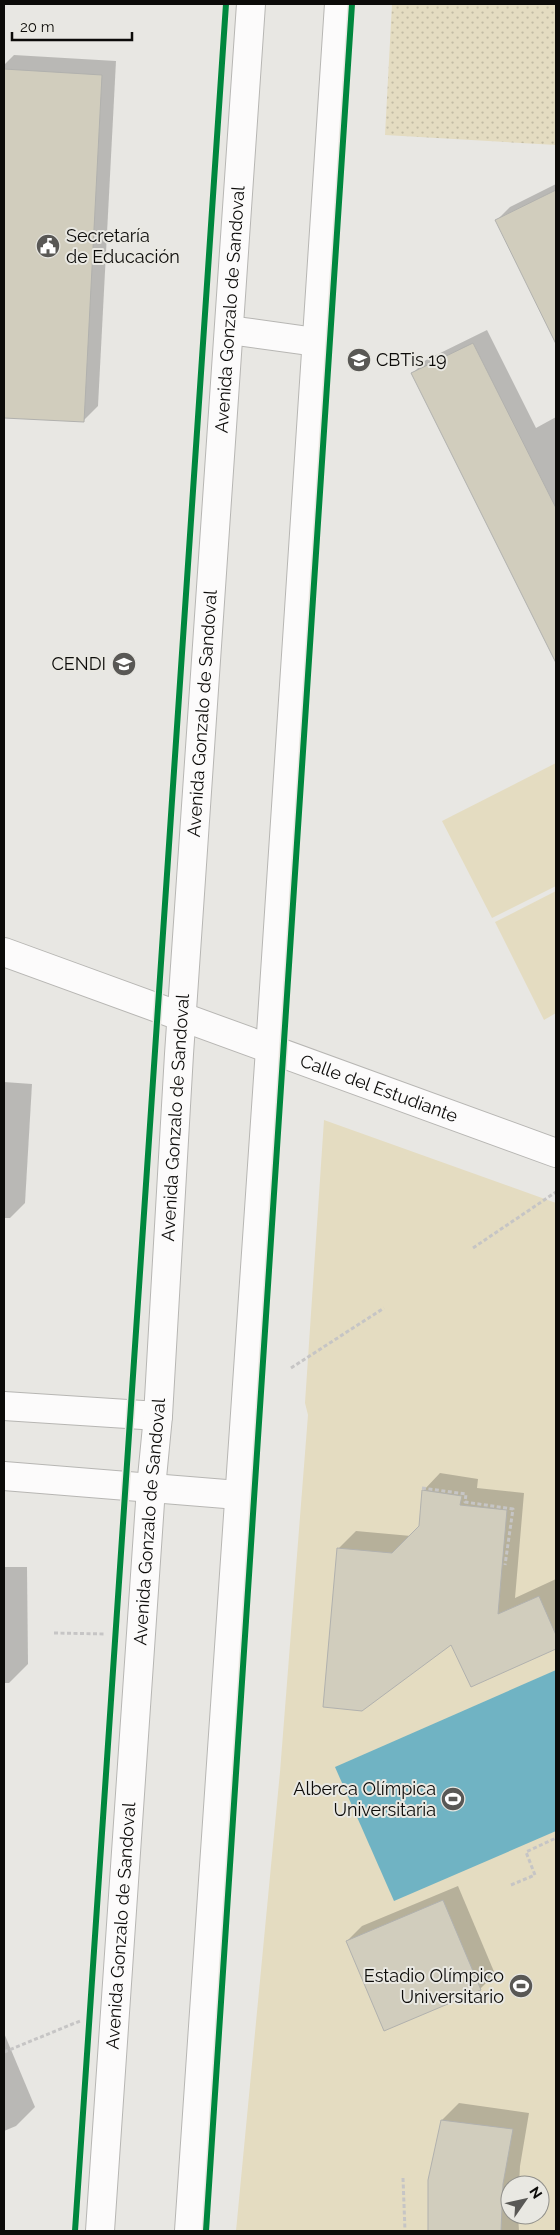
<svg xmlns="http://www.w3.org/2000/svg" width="560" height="2235" font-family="Raleway,sans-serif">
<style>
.green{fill:url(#green-dots)}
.pitch{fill:#e4dcc1;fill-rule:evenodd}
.water{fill:#70b3c3}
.shadow{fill:#0003}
.building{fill:#d1cdbd;stroke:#b1b1ae}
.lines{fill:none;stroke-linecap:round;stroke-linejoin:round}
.minor-casing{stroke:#b7b6b3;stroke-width:30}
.major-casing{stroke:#b7b6b3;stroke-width:30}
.path{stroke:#c6c5c5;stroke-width:3;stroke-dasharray:4 2.5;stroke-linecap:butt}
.minor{stroke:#fcfbfb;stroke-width:28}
.major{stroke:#fcfbfb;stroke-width:28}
.cycleway-casing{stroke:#e9e8e2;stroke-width:9}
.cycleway{stroke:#00873e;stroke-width:6}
.labels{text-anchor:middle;stroke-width:4;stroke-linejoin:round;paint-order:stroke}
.poi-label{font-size:18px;fill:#0c0b09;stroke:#e9e8e2;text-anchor:end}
.street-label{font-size:18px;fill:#0c0b09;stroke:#e9e8e2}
</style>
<defs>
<pattern id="green-dots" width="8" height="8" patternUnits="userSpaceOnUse" patternTransform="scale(1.25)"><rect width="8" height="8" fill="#e4dcc1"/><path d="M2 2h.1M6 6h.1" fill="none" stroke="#c2bba4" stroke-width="1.8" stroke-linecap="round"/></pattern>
</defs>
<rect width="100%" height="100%" fill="#e8e7e3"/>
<path class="green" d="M 392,4 L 556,4 L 556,145 L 385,135 Z"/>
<g class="pitch">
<path d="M 556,763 L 556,886 L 492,918 L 442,821 Z"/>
<path d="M 556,891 L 556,1013 L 544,1020 L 495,922 Z"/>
<path d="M 324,1120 L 556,1203 L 556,2231 L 236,2231 L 280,1772 L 308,1415 L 305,1403 ZM 510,2185 L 540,2185 L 540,2215 L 510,2215 Z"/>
</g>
<path class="water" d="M 556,1670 L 556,1831 L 394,1901 L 335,1767 Z"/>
<g class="shadow">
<path d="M 14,55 L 116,61 L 98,406 L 83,421 L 4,416 L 4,65 Z"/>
<path d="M 556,184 L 556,342 L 497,220 L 510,207 Z"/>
<path d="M 487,330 L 536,428 L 556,417 L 556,636 L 547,641 L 413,373 L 426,360 Z"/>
<path d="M 4,1082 L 32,1084 L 25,1203 L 10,1218 L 4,1218 Z"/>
<path d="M 440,1473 L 478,1479 L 477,1488 L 524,1493 L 515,1598 L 556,1579 L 556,1648 L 471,1686 L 452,1643 L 339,1548 L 356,1531 L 411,1536 L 420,1526 L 423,1491 Z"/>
<path d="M 4,1567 L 27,1567 L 28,1664 L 9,1683 L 4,1683 Z"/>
<path d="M 458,1886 L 495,1974 L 480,1989 L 347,1941 L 362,1926 Z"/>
<path d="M 4,2033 L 35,2107 L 16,2126 L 4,2131 Z"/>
<path d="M 459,2103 L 529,2113 L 520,2166 L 519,2185 L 510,2185 L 510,2215 L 518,2215 L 519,2231 L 429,2231 L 429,2181 L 442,2120 Z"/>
</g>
<g class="building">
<path d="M 4,69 L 102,75 L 84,422 L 4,418 Z"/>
<path d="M 556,190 L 556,344 L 495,220 Z"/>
<path d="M 473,343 L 556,508 L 556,663 L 411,373 Z"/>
<path d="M 422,1490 L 462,1496 L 460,1505 L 507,1510 L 498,1614 L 539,1596 L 556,1635 L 556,1649 L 471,1687 L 451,1645 L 362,1711 L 323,1707 L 337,1548 L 392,1553 L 419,1526 Z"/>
<path d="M 443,1900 L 481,1990 L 384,2031 L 346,1941 Z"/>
<path d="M 441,2120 L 513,2129 L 503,2184 L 501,2231 L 428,2231 L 428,2180 Z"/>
</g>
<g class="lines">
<g class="minor-casing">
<g id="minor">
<path id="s1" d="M 4,952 L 556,1153"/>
<path d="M 4,1406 L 158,1416"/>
<path d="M 4,1476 L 238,1495"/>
</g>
</g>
<g class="major-casing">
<g id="major">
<path d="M 229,330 L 316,342"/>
<path id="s2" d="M 100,2231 L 151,1488 L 158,1416 L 179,1054 L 251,4"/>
<path d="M 189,2231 L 270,1049 L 339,4"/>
</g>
</g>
<g class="path">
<path d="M 473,1248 L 556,1192"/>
<path d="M 291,1368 L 384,1308"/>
<path d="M 422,1488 L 466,1494 L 465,1502 L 513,1509 L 505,1565"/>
<path d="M 54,1633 L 106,1634"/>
<path d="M 511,1885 L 535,1875 L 526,1852 L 556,1838"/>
<path d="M 4,2052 L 80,2021"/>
<path d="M 403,2178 L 405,2231"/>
</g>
<use href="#minor" class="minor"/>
<use href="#major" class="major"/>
<g class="cycleway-casing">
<g id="cycleway">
<path d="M 75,2231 L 226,4"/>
<path d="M 206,2231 L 352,4"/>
</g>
</g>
<use href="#cycleway" class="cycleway"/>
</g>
<defs>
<g id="civic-disc" transform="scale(1.25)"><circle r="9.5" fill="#595855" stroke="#e9e8e2"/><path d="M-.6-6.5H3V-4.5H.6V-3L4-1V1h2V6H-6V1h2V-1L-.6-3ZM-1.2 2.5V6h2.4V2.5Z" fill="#fff"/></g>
<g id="university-disc" transform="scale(1.25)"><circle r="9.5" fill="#595855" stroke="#e9e8e2"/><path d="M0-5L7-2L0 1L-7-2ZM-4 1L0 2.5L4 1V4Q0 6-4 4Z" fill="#fff"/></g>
<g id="school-disc" transform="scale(1.25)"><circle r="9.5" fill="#595855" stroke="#e9e8e2"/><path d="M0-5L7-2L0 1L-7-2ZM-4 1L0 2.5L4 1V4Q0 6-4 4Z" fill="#fff"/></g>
<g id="stadium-disc" transform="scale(1.25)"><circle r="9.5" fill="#595855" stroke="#e9e8e2"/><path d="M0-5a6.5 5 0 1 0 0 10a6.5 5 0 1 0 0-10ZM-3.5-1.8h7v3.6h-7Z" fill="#fff"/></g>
</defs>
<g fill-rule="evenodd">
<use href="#civic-disc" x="48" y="246"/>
<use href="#university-disc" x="359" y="360"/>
<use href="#school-disc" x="124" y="664"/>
<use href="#stadium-disc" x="453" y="1799"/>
<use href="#stadium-disc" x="521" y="1986"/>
</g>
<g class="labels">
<g class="poi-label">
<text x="66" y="242" text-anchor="start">Secretaría<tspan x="66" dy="21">de Educación</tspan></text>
<text x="376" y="366" text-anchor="start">CBTis 19</text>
<text x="106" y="670">CENDI</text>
<text x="436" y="1795">Alberca Olímpica<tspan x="436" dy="21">Universitaria</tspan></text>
<text x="504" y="1982">Estadio Olímpico<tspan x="504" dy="21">Universitario</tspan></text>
</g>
<g class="street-label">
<text dy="6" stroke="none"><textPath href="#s2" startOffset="1926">Avenida Gonzalo de Sandoval</textPath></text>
<text dy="6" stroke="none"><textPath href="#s2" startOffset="1521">Avenida Gonzalo de Sandoval</textPath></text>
<text dy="6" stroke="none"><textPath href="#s1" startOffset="399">Calle del Estudiante</textPath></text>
<text dy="6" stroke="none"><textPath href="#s2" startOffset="1116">Avenida Gonzalo de Sandoval</textPath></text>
<text dy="6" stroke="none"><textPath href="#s2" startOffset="711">Avenida Gonzalo de Sandoval</textPath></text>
<text dy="6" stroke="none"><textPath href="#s2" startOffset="306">Avenida Gonzalo de Sandoval</textPath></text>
</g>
</g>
<rect width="560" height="2235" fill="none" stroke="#0c0b09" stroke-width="10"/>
<g transform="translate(525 2200) rotate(56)"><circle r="24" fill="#e9e8e2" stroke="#91908b"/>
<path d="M0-4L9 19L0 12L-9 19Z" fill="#595855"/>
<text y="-8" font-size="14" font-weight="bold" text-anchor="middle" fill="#0c0b09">N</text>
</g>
<path d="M12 32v8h120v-8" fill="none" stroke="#0c0b09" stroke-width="2.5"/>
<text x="20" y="32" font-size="15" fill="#0c0b09" stroke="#e9e8e2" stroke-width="4" paint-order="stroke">20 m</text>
</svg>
